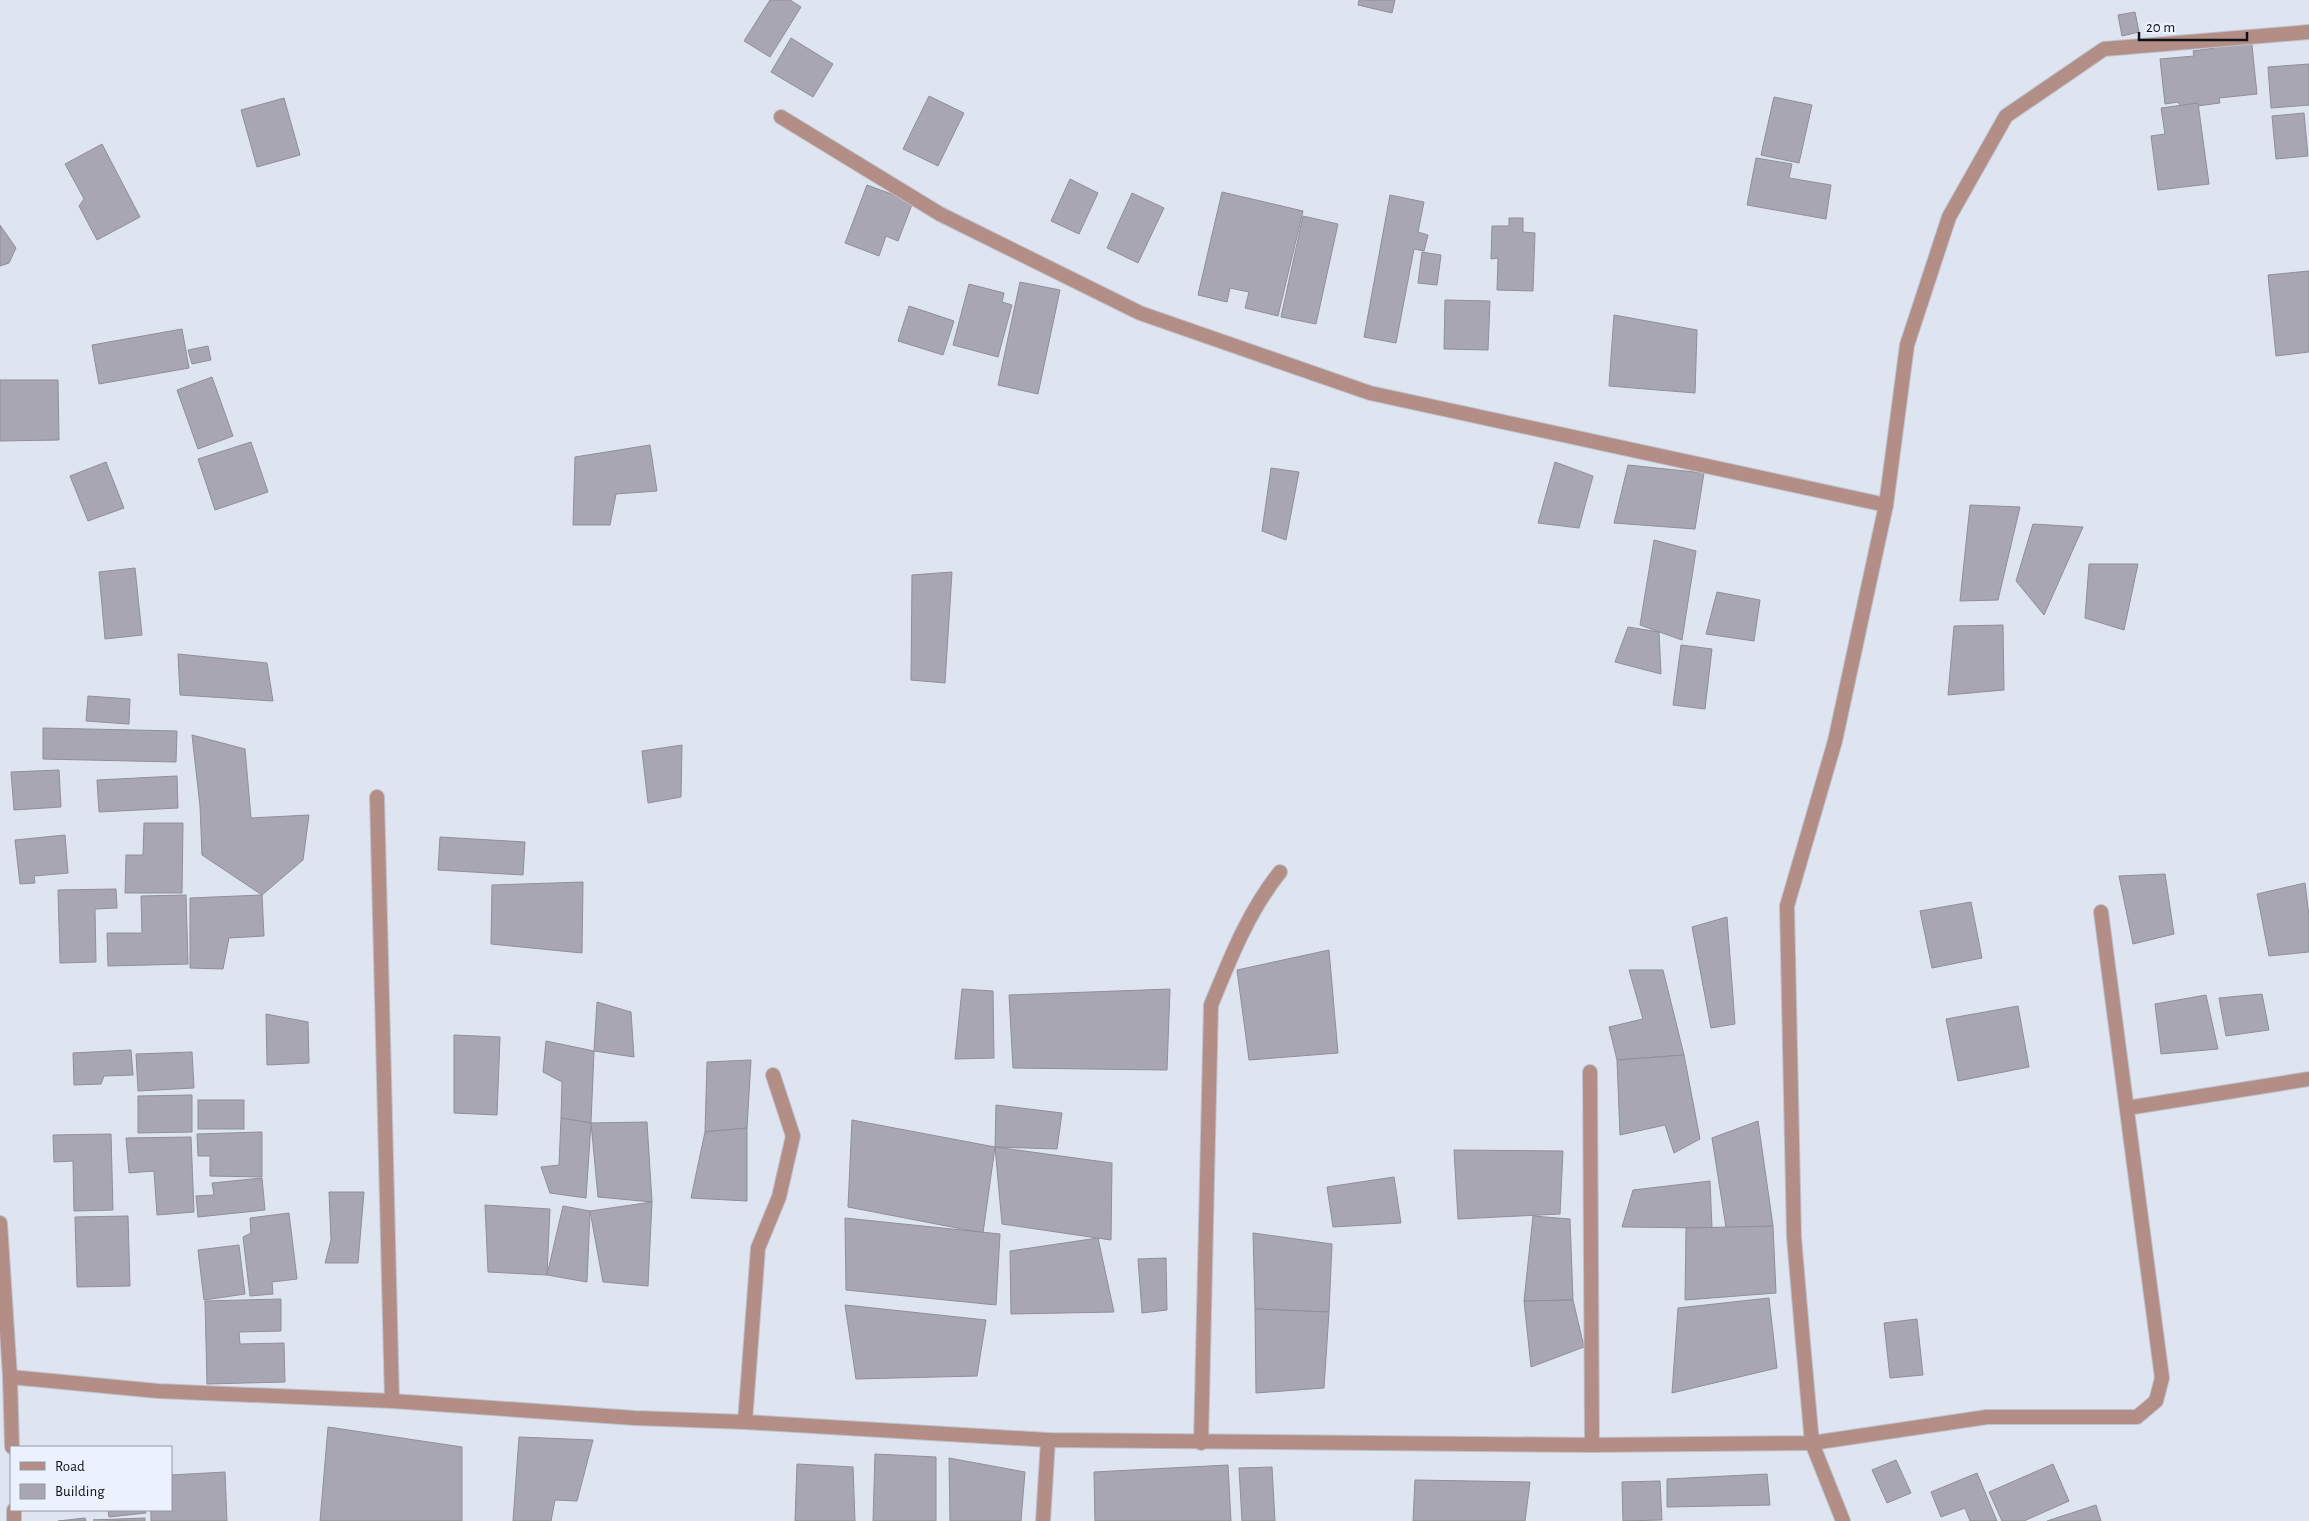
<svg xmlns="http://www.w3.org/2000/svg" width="2309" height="1521" font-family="'Alegreya Sans',sans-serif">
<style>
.building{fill:#a8a6b2;stroke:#908e99}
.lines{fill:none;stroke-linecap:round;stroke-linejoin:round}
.minor-casing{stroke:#bdc2cd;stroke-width:16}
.minor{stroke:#b38e86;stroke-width:14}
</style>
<rect width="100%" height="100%" fill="#dee4f0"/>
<g class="building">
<path d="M 770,0 L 790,0 L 801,7 L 770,57 L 744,41 Z"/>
<path d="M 1359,0 L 1395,0 L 1392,13 L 1358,5 Z"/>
<path d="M 2135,12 L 2139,32 L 2122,36 L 2118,15 Z"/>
<path d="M 2251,36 L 2257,94 L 2219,98 L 2220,103 L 2182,108 L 2178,102 L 2165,104 L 2160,59 L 2194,56 L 2193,51 L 2215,48 L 2214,40 Z"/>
<path d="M 791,38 L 833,64 L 813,97 L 771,72 Z"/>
<path d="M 2309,64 L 2309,105 L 2271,108 L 2268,67 Z"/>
<path d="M 929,96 L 964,113 L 938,166 L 903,149 Z"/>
<path d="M 1774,97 L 1812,105 L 1799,163 L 1761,155 Z"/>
<path d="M 284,98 L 300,155 L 257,167 L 241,110 Z"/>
<path d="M 2198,103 L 2209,184 L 2158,190 L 2151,136 L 2165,134 L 2161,108 Z"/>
<path d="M 2304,113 L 2308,156 L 2276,159 L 2272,116 Z"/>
<path d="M 102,144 L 140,217 L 97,240 L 79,206 L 84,199 L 65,164 Z"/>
<path d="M 1756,158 L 1792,164 L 1789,178 L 1831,185 L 1826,219 L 1747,205 Z"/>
<path d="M 1070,179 L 1098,193 L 1079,234 L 1051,221 Z"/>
<path d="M 867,185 L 913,202 L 898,241 L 886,236 L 879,256 L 845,243 Z"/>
<path d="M 1222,192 L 1303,211 L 1278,316 L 1245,308 L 1249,292 L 1230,288 L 1227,302 L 1198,295 Z"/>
<path d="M 1132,193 L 1164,208 L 1138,263 L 1107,248 Z"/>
<path d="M 1390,195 L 1424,202 L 1418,232 L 1428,235 L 1424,251 L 1414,249 L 1396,343 L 1364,337 Z"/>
<path d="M 1303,216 L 1338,224 L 1316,324 L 1281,317 Z"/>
<path d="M 1509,218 L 1523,218 L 1523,232 L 1535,233 L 1533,291 L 1497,290 L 1498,258 L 1491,259 L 1492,226 L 1509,226 Z"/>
<path d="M 0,225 L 16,248 L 9,263 L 0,266 Z"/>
<path d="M 1422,252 L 1441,255 L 1437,285 L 1418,283 Z"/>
<path d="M 2309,271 L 2309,352 L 2276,356 L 2268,275 Z"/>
<path d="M 1020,282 L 1060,290 L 1038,394 L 998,385 Z"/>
<path d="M 969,284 L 1004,293 L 1002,302 L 1012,305 L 998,357 L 953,345 Z"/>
<path d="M 1445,300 L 1490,301 L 1488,350 L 1444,349 Z"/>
<path d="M 909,306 L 954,321 L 943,355 L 898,341 Z"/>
<path d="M 1614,315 L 1697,330 L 1695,393 L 1609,386 Z"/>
<path d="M 182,329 L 189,368 L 99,384 L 92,345 Z"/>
<path d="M 208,346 L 211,360 L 192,364 L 188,350 Z"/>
<path d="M 212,377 L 233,436 L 198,449 L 177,390 Z"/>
<path d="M 0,380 L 58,380 L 59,440 L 0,441 Z"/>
<path d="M 251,442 L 268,492 L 215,510 L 198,459 Z"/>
<path d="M 650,445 L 657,491 L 616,494 L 610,525 L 573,525 L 575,457 Z"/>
<path d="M 106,462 L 124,508 L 88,521 L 70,476 Z"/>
<path d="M 1555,462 L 1593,476 L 1579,528 L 1538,523 Z"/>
<path d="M 1628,465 L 1704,473 L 1695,529 L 1614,523 Z"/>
<path d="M 1271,468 L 1299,472 L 1286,540 L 1262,531 Z"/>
<path d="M 1970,505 L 2020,507 L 1998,600 L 1960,601 Z"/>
<path d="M 2033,524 L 2083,527 L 2044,615 L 2016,581 Z"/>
<path d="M 1654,540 L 1696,551 L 1682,640 L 1640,625 Z"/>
<path d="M 2089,564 L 2138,564 L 2124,630 L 2085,618 Z"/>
<path d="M 135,568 L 142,635 L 105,639 L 99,572 Z"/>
<path d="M 952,572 L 945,683 L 911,680 L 912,575 Z"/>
<path d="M 1717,592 L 1760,600 L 1754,641 L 1706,634 Z"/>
<path d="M 2003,625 L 2004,690 L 1948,695 L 1954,626 Z"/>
<path d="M 1628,627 L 1659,632 L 1661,674 L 1615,662 Z"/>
<path d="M 1681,645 L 1712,649 L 1705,709 L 1673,705 Z"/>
<path d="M 178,654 L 267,663 L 273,701 L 180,695 Z"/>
<path d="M 88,696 L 130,699 L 129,724 L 86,721 Z"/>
<path d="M 43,728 L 177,731 L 176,762 L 43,759 Z"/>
<path d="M 192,735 L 245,749 L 251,818 L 309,815 L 303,860 L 262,895 L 202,855 L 200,806 Z"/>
<path d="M 682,745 L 681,797 L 648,803 L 642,751 Z"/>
<path d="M 59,770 L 61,807 L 14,810 L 11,772 Z"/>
<path d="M 177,776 L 178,808 L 99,812 L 97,780 Z"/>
<path d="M 144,823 L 183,823 L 182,893 L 125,893 L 126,855 L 143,855 Z"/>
<path d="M 65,835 L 68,873 L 34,876 L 35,883 L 20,884 L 15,840 Z"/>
<path d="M 440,837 L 525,842 L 523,875 L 438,870 Z"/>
<path d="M 2165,874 L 2174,934 L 2133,944 L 2119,876 Z"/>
<path d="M 583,882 L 582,953 L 491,944 L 492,885 Z"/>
<path d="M 2305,883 L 2309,916 L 2309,952 L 2269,956 L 2257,894 Z"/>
<path d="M 116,889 L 117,908 L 95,909 L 96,962 L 60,963 L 58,890 Z"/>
<path d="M 186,895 L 188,964 L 108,966 L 107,933 L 142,933 L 141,896 Z"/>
<path d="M 262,895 L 264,936 L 229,938 L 223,969 L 190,968 L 190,898 Z"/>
<path d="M 1971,902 L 1982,958 L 1932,968 L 1920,911 Z"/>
<path d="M 1727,917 L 1735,1024 L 1711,1028 L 1692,927 Z"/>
<path d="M 1329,950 L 1338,1053 L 1249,1060 L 1237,970 Z"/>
<path d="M 1629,970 L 1663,970 L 1684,1055 L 1617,1060 L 1609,1027 L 1643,1019 Z"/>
<path d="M 962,989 L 993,991 L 994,1058 L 955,1059 Z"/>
<path d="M 1170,989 L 1167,1070 L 1013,1068 L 1009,995 Z"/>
<path d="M 2262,994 L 2269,1030 L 2226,1036 L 2219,998 Z"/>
<path d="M 2206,995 L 2218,1049 L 2161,1054 L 2155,1004 Z"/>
<path d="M 597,1002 L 631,1012 L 634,1057 L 594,1051 Z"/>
<path d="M 2018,1006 L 2029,1067 L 1958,1081 L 1946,1019 Z"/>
<path d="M 266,1014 L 308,1022 L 309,1063 L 267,1065 Z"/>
<path d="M 454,1035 L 500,1037 L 497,1115 L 454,1113 Z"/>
<path d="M 546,1041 L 594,1051 L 591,1123 L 561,1118 L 562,1082 L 543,1072 Z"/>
<path d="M 131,1050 L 133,1075 L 104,1076 L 101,1084 L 74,1085 L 73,1053 Z"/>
<path d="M 192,1052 L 194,1088 L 138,1091 L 136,1054 Z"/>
<path d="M 1684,1055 L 1700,1139 L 1674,1153 L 1665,1125 L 1620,1135 L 1617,1060 Z"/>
<path d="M 751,1060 L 747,1128 L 705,1132 L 707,1062 Z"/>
<path d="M 192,1095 L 192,1132 L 138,1133 L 138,1096 Z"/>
<rect x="198" y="1100" width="46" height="29"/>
<path d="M 996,1105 L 1062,1113 L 1057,1149 L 995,1147 Z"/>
<path d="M 561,1118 L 591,1123 L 586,1198 L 550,1193 L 541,1167 L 559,1165 Z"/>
<path d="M 852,1120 L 995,1147 L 983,1233 L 848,1207 Z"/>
<path d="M 1758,1121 L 1773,1226 L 1727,1234 L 1712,1138 Z"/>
<path d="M 647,1122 L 652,1202 L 598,1197 L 591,1123 Z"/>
<path d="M 747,1128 L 747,1201 L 691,1198 L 705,1132 Z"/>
<path d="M 262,1132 L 262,1177 L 210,1176 L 210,1156 L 198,1156 L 197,1134 Z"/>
<path d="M 111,1134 L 113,1210 L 74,1211 L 73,1161 L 54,1162 L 53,1135 Z"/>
<path d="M 191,1137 L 194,1212 L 157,1215 L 154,1171 L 129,1173 L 126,1138 Z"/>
<path d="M 995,1147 L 1112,1163 L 1111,1240 L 1002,1224 Z"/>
<path d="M 1454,1150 L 1563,1151 L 1560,1214 L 1458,1219 Z"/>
<path d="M 1394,1177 L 1401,1223 L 1333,1227 L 1327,1187 Z"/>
<path d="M 262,1178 L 265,1210 L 198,1217 L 196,1196 L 214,1195 L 212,1183 Z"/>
<path d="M 1710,1181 L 1712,1228 L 1622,1227 L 1633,1190 Z"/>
<path d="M 329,1192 L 364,1192 L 358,1263 L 325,1263 L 331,1240 Z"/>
<path d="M 652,1202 L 648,1286 L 603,1282 L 590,1211 Z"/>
<path d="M 485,1205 L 550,1209 L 547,1275 L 488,1272 Z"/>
<path d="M 563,1206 L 590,1211 L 587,1282 L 547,1275 Z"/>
<path d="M 289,1213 L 297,1279 L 272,1282 L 273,1294 L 250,1296 L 243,1237 L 251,1233 L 250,1218 Z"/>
<path d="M 128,1216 L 130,1286 L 77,1287 L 75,1217 Z"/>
<path d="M 1533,1216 L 1570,1219 L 1573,1300 L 1524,1301 Z"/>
<path d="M 845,1218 L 1000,1234 L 996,1305 L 846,1290 Z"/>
<path d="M 1773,1226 L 1776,1293 L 1685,1300 L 1686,1228 Z"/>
<path d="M 1253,1233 L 1332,1244 L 1329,1312 L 1255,1309 Z"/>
<path d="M 1098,1238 L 1114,1312 L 1011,1314 L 1010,1251 Z"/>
<path d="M 239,1245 L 245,1294 L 204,1300 L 198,1250 Z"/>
<path d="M 1166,1258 L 1167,1310 L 1142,1313 L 1138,1259 Z"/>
<path d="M 1769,1298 L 1777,1368 L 1672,1393 L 1678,1308 Z"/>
<path d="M 281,1299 L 281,1331 L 239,1332 L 240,1344 L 284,1343 L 285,1382 L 207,1384 L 205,1301 Z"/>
<path d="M 1573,1300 L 1584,1347 L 1531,1367 L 1524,1301 Z"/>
<path d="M 845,1305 L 986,1320 L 977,1376 L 856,1379 Z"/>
<path d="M 1255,1309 L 1329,1312 L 1324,1388 L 1256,1393 Z"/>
<path d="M 1917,1319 L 1923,1375 L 1890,1378 L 1884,1323 Z"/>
<path d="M 328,1427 L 462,1447 L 462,1521 L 320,1521 Z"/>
<path d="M 519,1437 L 593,1440 L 577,1501 L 555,1500 L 551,1521 L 513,1521 Z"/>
<path d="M 875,1454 L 936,1457 L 936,1521 L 873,1521 Z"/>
<path d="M 949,1458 L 1025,1472 L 1021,1521 L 950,1521 Z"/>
<path d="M 1896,1460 L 1911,1493 L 1887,1503 L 1872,1470 Z"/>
<path d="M 797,1464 L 853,1467 L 855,1521 L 795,1521 Z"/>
<path d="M 2053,1464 L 2069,1501 L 2024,1521 L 2002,1521 L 1989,1492 Z"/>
<path d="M 1228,1465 L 1231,1521 L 1095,1521 L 1094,1472 Z"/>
<path d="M 1272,1467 L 1275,1521 L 1242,1521 L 1239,1468 Z"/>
<path d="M 225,1472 L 227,1521 L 151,1521 L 151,1510 L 171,1510 L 171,1475 Z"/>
<path d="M 1977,1473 L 1997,1521 L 1970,1521 L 1965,1508 L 1941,1517 L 1931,1492 Z"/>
<path d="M 1767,1474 L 1770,1505 L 1667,1507 L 1667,1479 Z"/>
<path d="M 1415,1480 L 1530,1482 L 1525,1521 L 1413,1521 Z"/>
<path d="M 1660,1481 L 1662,1520 L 1623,1521 L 1622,1482 Z"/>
<path d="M 2096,1505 L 2101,1521 L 2047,1521 Z"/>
<path d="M 108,1510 L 145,1510 L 146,1513 L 109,1517 Z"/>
<path d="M 85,1518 L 86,1521 L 58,1521 Z"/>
<path d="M 145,1518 L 145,1521 L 93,1520 Z"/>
</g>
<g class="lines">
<g class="minor-casing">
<g id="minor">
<path d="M 781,117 L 940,214 L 1140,313 L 1370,393 L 1886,505"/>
<path d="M 377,797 L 392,1401"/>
<path d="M 1590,1072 L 1592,1445"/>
<path d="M 2127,1108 L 2309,1079"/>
<path d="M 0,1223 L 10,1377 L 12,1447"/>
<path d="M 10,1377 L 158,1391 L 392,1401 L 635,1418 L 745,1422 L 1048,1440 L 1592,1445 L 1812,1443 L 1987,1417 L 2137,1417 L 2156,1401 L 2162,1378 L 2101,912"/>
<path d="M 745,1422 L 758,1248 L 779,1197 L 793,1136 L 773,1075"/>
<path d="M 1201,1443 L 1211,1005 C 1230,959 1248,912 1280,872"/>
<path d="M 14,1510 L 14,1521"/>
<path d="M 1043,1521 L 1048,1440"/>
<path d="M 1843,1521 L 1812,1443 L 1803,1343 L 1794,1237 L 1787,906 L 1835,741 L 1886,505 L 1907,345 L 1949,217 L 2006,116 L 2104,49 L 2309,32"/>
</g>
</g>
<use href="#minor" class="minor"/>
</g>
<rect x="10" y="1446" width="162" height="65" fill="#ecf2fd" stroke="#9498a1"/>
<rect x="20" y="1462" width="25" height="8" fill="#b38e86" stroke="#9498a1"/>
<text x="55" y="1471" font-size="15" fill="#101216">Road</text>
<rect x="20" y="1484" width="25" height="15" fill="#a8a6b2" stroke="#9498a1"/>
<text x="55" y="1496" font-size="15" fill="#101216">Building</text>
<path d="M2139 32v8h108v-8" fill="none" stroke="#101216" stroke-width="2.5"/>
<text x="2146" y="32" font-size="15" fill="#101216" stroke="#ecf2fd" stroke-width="4" paint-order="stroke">20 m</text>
</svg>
